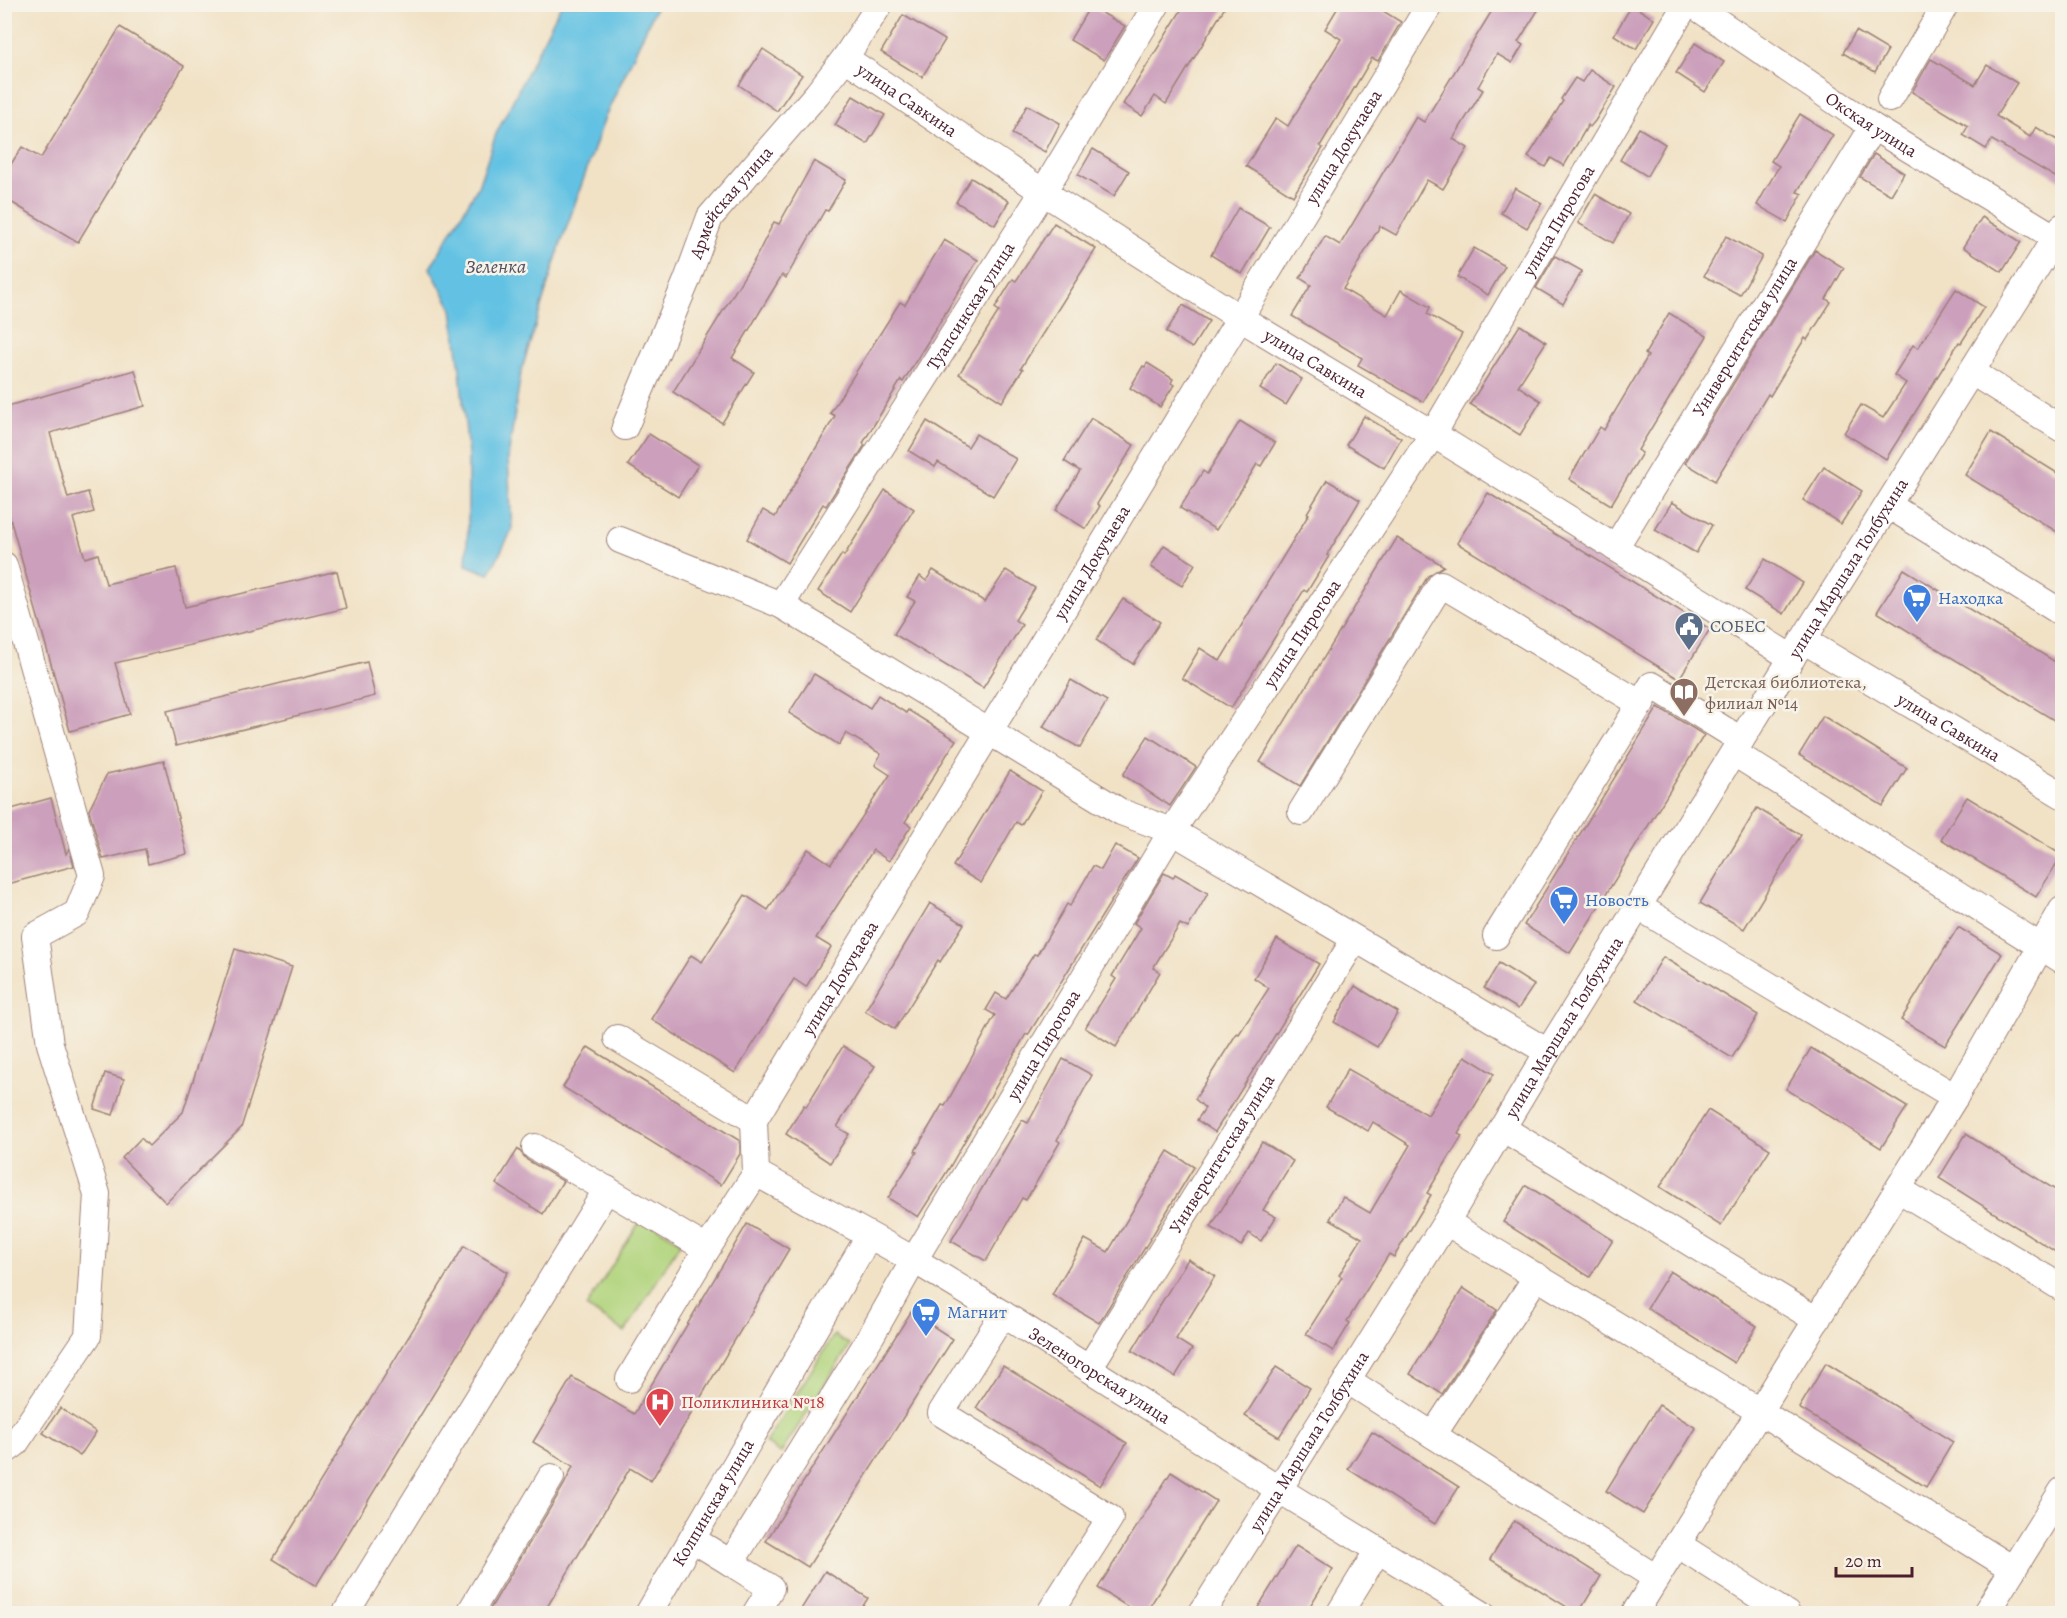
<svg xmlns="http://www.w3.org/2000/svg" width="2067" height="1618" font-family="Alegreya,serif">
<style>
.green{fill:#b1d47d;stroke:#7e7a54;stroke-width:1.5}
.water{fill:#64c2e3;stroke:#577087;stroke-width:1.5}
.building{fill:#cca0bc}
.lines{fill:none;stroke-linecap:round;stroke-linejoin:round}
.minor-casing{stroke:#9e8078;stroke-width:28}
.minor{stroke:#fff;stroke-width:26}
.labels{text-anchor:middle;stroke-width:5;stroke-linejoin:round;paint-order:stroke}
.street-label{font-size:18px;fill:#4a1f2b;stroke:#f7f3e8}
.shop-label{font-size:18px;fill:#366cbe;stroke:#f7f3e8;text-anchor:start}
.service-label{font-size:18px;fill:#4e5e75;stroke:#f7f3e8;text-anchor:start}
.education-label{font-size:18px;fill:#785e54;stroke:#f7f3e8;text-anchor:start}
.health-label{font-size:18px;fill:#be3a42;stroke:#f7f3e8;text-anchor:start}
.water-label{font-size:20px;font-style:italic;fill:#525062;stroke:#f7f3e8}
</style>
<rect width="100%" height="100%" fill="#f7f3e8"/>
<filter id="ink" filterUnits="userSpaceOnUse"><feTurbulence type="fractalNoise" baseFrequency=".0167" numOctaves="2"/><feDisplacementMap in="SourceGraphic" scale="12" xChannelSelector="R" yChannelSelector="G"/><feConvolveMatrix kernelMatrix="1 2 1 2 8 2 1 2 1" color-interpolation-filters="sRGB"/></filter>
<filter id="wash" filterUnits="userSpaceOnUse"><feTurbulence type="fractalNoise" baseFrequency=".008" numOctaves="4" result="noise"/><feDisplacementMap in="SourceGraphic" scale="24" xChannelSelector="R" yChannelSelector="G"/><feGaussianBlur stdDeviation="1.35" result="paint"/><feColorMatrix in="noise" values="0 0 0 0 0 0 0 0 0 0 0 0 0 0 0 0 0 1.4 0 .05"/><feComposite in="paint" operator="in"/></filter>
<g filter="url(#wash)">
<rect width="100%" height="100%" fill="#f1e2c6"/>
<g class="green">
<path d="M 642,1218 L 681,1242 L 625,1332 L 586,1307 Z"/>
<path d="M 834,1335 L 850,1345 L 781,1453 L 765,1443 Z"/>
</g>
<path class="water" d="M 561,5 L 657,5 L 605,117 L 557,255 L 521,372 L 508,458 L 512,530 L 489,574 L 466,565 L 468,527 L 468,454 L 460,370 L 452,309 L 430,268 L 478,187 L 496,134 Z"/>
<g id="blocks">
<g class="building">
<path d="M 1185,4 L 1227,4 L 1166,104 L 1155,96 L 1142,116 L 1123,104 Z"/>
<path d="M 1340,4 L 1372,4 L 1401,22 L 1378,61 L 1372,58 L 1320,146 L 1323,148 L 1293,196 L 1246,166 L 1276,118 L 1288,126 L 1341,39 L 1325,29 Z"/>
<path d="M 1496,4 L 1542,4 L 1518,42 L 1523,45 L 1512,63 L 1497,54 L 1478,87 L 1483,90 L 1453,139 L 1468,148 L 1443,189 L 1427,180 L 1396,235 L 1380,226 L 1343,289 L 1387,315 L 1401,290 L 1430,307 L 1427,314 L 1462,334 L 1423,402 L 1358,365 L 1362,358 L 1292,316 L 1311,285 L 1300,278 L 1325,236 L 1340,245 L 1416,117 L 1424,122 Z"/>
<path d="M 1632,5 L 1654,19 L 1636,49 L 1614,35 Z"/>
<path d="M 1090,6 L 1125,26 L 1104,60 L 1070,40 Z"/>
<path d="M 903,15 L 945,40 L 922,77 L 881,52 Z"/>
<path d="M 120,27 L 184,66 L 78,242 L 4,198 L 4,175 L 22,147 L 41,158 Z"/>
<path d="M 1856,31 L 1888,50 L 1875,72 L 1843,53 Z"/>
<path d="M 1695,43 L 1724,62 L 1705,92 L 1676,73 Z"/>
<path d="M 763,49 L 802,75 L 777,111 L 739,85 Z"/>
<path d="M 1931,59 L 1975,85 L 1987,65 L 2017,83 L 1996,116 L 2030,137 L 2036,127 L 2062,143 L 2062,181 L 1992,140 L 1986,149 L 1963,135 L 1968,126 L 1912,92 Z"/>
<path d="M 1590,70 L 1616,87 L 1595,121 L 1590,127 L 1588,125 L 1564,166 L 1551,158 L 1545,167 L 1528,157 L 1563,101 L 1561,99 L 1575,78 L 1582,82 Z"/>
<path d="M 853,96 L 885,115 L 867,144 L 835,125 Z"/>
<path d="M 1027,105 L 1060,123 L 1045,152 L 1012,134 Z"/>
<path d="M 1800,114 L 1833,135 L 1797,192 L 1802,194 L 1787,222 L 1757,205 L 1779,166 L 1771,161 Z"/>
<path d="M 1639,128 L 1665,144 L 1647,176 L 1620,160 Z"/>
<path d="M 1093,149 L 1129,171 L 1114,196 L 1078,175 Z"/>
<path d="M 1874,154 L 1904,173 L 1891,195 L 1860,177 Z"/>
<path d="M 814,161 L 846,180 L 828,211 L 825,210 L 786,278 L 782,275 L 732,358 L 754,372 L 722,423 L 673,392 L 755,259 L 774,222 L 779,224 Z"/>
<path d="M 971,178 L 1009,201 L 995,225 L 956,202 Z"/>
<path d="M 1515,188 L 1542,203 L 1527,228 L 1501,213 Z"/>
<path d="M 1595,194 L 1629,214 L 1613,243 L 1578,223 Z"/>
<path d="M 1238,208 L 1270,227 L 1242,274 L 1211,255 Z"/>
<path d="M 1982,217 L 2021,242 L 2002,272 L 1963,247 Z"/>
<path d="M 1054,223 L 1096,249 L 1021,368 L 1023,369 L 1002,402 L 959,374 L 999,311 L 995,308 L 1013,279 L 1016,281 Z"/>
<path d="M 1726,236 L 1762,256 L 1740,295 L 1704,276 Z"/>
<path d="M 944,240 L 978,260 L 903,382 L 901,380 L 863,443 L 865,445 L 826,506 L 823,504 L 787,563 L 747,539 L 763,510 L 775,517 L 835,416 L 830,413 L 900,302 L 905,305 Z"/>
<path d="M 1474,248 L 1505,266 L 1488,295 L 1457,277 Z"/>
<path d="M 1815,250 L 1844,268 L 1826,299 L 1831,302 L 1807,340 L 1805,338 L 1770,396 L 1768,394 L 1715,481 L 1685,463 Z"/>
<path d="M 1555,256 L 1582,271 L 1563,304 L 1536,288 Z"/>
<path d="M 1956,289 L 1984,307 L 1961,343 L 1959,342 L 1886,459 L 1844,433 L 1861,405 L 1883,418 L 1906,383 L 1894,375 L 1913,345 L 1918,348 Z"/>
<path d="M 1183,305 L 1209,321 L 1192,348 L 1166,332 Z"/>
<path d="M 1669,313 L 1707,336 L 1638,450 L 1642,453 L 1611,505 L 1569,479 L 1600,427 L 1604,430 L 1648,356 L 1645,354 Z"/>
<path d="M 1520,325 L 1546,342 L 1518,386 L 1541,401 L 1520,435 L 1470,404 Z"/>
<path d="M 1147,363 L 1173,379 L 1171,383 L 1174,385 L 1160,407 L 1130,388 L 1143,366 L 1145,367 Z"/>
<path d="M 1276,363 L 1302,379 L 1286,405 L 1260,389 Z"/>
<path d="M 135,370 L 145,406 L 50,433 L 68,498 L 88,492 L 94,512 L 73,518 L 85,558 L 98,554 L 106,584 L 176,568 L 185,607 L 337,571 L 346,608 L 115,663 L 130,714 L 70,731 L 4,497 L 4,407 Z"/>
<path d="M 1364,416 L 1401,438 L 1384,468 L 1346,445 Z"/>
<path d="M 1091,418 L 1134,445 L 1097,504 L 1100,506 L 1086,529 L 1056,510 L 1080,471 L 1064,461 Z"/>
<path d="M 927,421 L 968,447 L 976,434 L 1016,459 L 993,496 L 938,462 L 935,467 L 909,451 Z"/>
<path d="M 1240,421 L 1275,443 L 1261,466 L 1257,464 L 1216,530 L 1180,508 L 1203,471 L 1207,474 Z"/>
<path d="M 1991,432 L 2062,476 L 2062,535 L 1965,475 Z"/>
<path d="M 649,434 L 698,465 L 678,497 L 628,465 Z"/>
<path d="M 1824,467 L 1862,491 L 1841,524 L 1803,500 Z"/>
<path d="M 1327,480 L 1360,500 L 1327,555 L 1329,556 L 1307,592 L 1304,590 L 1231,708 L 1182,678 L 1200,648 L 1220,661 L 1309,514 L 1307,513 Z"/>
<path d="M 885,490 L 914,509 L 850,612 L 818,591 L 842,554 L 844,556 Z"/>
<path d="M 1488,493 L 1710,629 L 1679,679 L 1457,543 Z"/>
<path d="M 1672,502 L 1712,525 L 1696,553 L 1655,530 Z"/>
<path d="M 1397,538 L 1444,566 L 1428,576 L 1300,786 L 1260,762 Z"/>
<path d="M 1164,545 L 1195,564 L 1182,586 L 1151,567 Z"/>
<path d="M 1765,559 L 1803,583 L 1784,614 L 1745,590 Z"/>
<path d="M 1904,569 L 2062,666 L 2062,725 L 1877,612 Z"/>
<path d="M 933,570 L 985,602 L 1006,570 L 1035,588 L 1015,620 L 1022,625 L 983,688 L 894,634 L 915,601 L 907,597 L 920,576 L 926,581 Z"/>
<path d="M 1123,599 L 1160,622 L 1133,664 L 1096,640 Z"/>
<path d="M 367,662 L 375,696 L 176,746 L 167,711 Z"/>
<path d="M 814,674 L 870,708 L 878,695 L 906,713 L 908,710 L 956,740 L 905,822 L 911,826 L 889,861 L 873,850 L 816,938 L 831,947 L 806,987 L 794,979 L 735,1073 L 651,1019 L 691,955 L 702,962 L 745,895 L 768,910 L 808,849 L 831,864 L 890,775 L 875,765 L 881,754 L 846,733 L 839,745 L 789,713 Z"/>
<path d="M 1071,680 L 1107,701 L 1080,748 L 1043,727 Z"/>
<path d="M 1658,707 L 1704,735 L 1570,953 L 1524,925 Z"/>
<path d="M 1823,716 L 1907,768 L 1883,806 L 1799,755 Z"/>
<path d="M 1148,736 L 1196,767 L 1170,806 L 1123,775 Z"/>
<path d="M 164,761 L 187,854 L 148,864 L 145,849 L 103,859 L 89,810 L 107,774 Z"/>
<path d="M 1010,771 L 1042,791 L 1021,825 L 1016,822 L 981,883 L 953,866 Z"/>
<path d="M 1967,797 L 2062,855 L 2036,897 L 1941,839 Z"/>
<path d="M 51,798 L 66,854 L 69,848 L 74,866 L 4,885 L 4,811 Z"/>
<path d="M 1757,808 L 1801,835 L 1744,929 L 1700,903 Z"/>
<path d="M 1115,845 L 1138,858 L 1028,1035 L 1026,1034 L 948,1170 L 918,1217 L 888,1198 L 917,1152 L 915,1151 L 942,1105 L 945,1106 L 995,1015 L 986,1010 L 996,993 L 1006,999 L 1034,954 L 1037,955 L 1067,904 L 1070,906 L 1093,866 L 1101,870 Z"/>
<path d="M 1164,873 L 1173,878 L 1175,874 L 1208,893 L 1188,928 L 1180,924 L 1153,968 L 1160,972 L 1116,1047 L 1085,1028 L 1116,979 L 1112,976 L 1141,928 L 1134,923 Z"/>
<path d="M 930,903 L 964,924 L 940,962 L 938,960 L 895,1029 L 865,1011 Z"/>
<path d="M 1958,927 L 2002,954 L 1945,1046 L 1901,1020 Z"/>
<path d="M 1277,939 L 1319,964 L 1215,1132 L 1197,1120 L 1205,1108 L 1195,1099 L 1237,1033 L 1239,1034 L 1269,988 L 1254,978 Z"/>
<path d="M 235,949 L 292,967 L 241,1128 L 166,1203 L 122,1158 L 141,1138 L 149,1146 L 183,1112 Z"/>
<path d="M 1663,957 L 1758,1015 L 1732,1058 L 1637,1000 Z"/>
<path d="M 1499,963 L 1534,985 L 1518,1009 L 1484,988 Z"/>
<path d="M 1355,986 L 1398,1012 L 1377,1047 L 1334,1022 Z"/>
<path d="M 843,1046 L 875,1066 L 837,1127 L 849,1134 L 830,1163 L 786,1134 L 804,1105 L 806,1107 Z"/>
<path d="M 588,1047 L 740,1141 L 740,1154 L 721,1185 L 563,1087 Z"/>
<path d="M 1811,1048 L 1907,1107 L 1881,1148 L 1786,1089 Z"/>
<path d="M 1465,1056 L 1494,1074 L 1458,1134 L 1462,1136 L 1427,1193 L 1431,1195 L 1394,1257 L 1389,1254 L 1347,1321 L 1350,1323 L 1333,1351 L 1306,1334 L 1342,1277 L 1339,1275 L 1362,1238 L 1330,1219 L 1343,1197 L 1370,1213 L 1410,1145 L 1373,1122 L 1368,1131 L 1326,1107 L 1348,1069 L 1428,1115 Z"/>
<path d="M 1063,1059 L 1092,1075 L 1057,1140 L 1060,1142 L 1026,1200 L 1022,1198 L 986,1261 L 951,1241 L 1022,1120 L 1028,1123 Z"/>
<path d="M 105,1073 L 124,1079 L 113,1115 L 94,1109 Z"/>
<path d="M 1708,1110 L 1770,1149 L 1721,1226 L 1660,1187 Z"/>
<path d="M 1966,1134 L 2062,1194 L 2062,1256 L 1939,1178 Z"/>
<path d="M 1262,1142 L 1293,1161 L 1263,1210 L 1276,1217 L 1261,1241 L 1249,1233 L 1241,1246 L 1211,1227 Z"/>
<path d="M 518,1149 L 527,1160 L 563,1181 L 543,1214 L 496,1184 Z"/>
<path d="M 1168,1151 L 1194,1167 L 1099,1323 L 1052,1295 L 1085,1239 L 1108,1252 Z"/>
<path d="M 1526,1185 L 1613,1240 L 1590,1277 L 1503,1222 Z"/>
<path d="M 747,1224 L 789,1249 L 651,1481 L 630,1468 L 543,1614 L 487,1614 L 564,1485 L 573,1466 L 533,1442 L 572,1377 L 634,1414 Z"/>
<path d="M 464,1246 L 508,1272 L 316,1586 L 273,1559 Z"/>
<path d="M 1188,1259 L 1215,1276 L 1176,1339 L 1192,1349 L 1175,1377 L 1132,1351 Z"/>
<path d="M 1670,1271 L 1757,1326 L 1734,1363 L 1647,1308 Z"/>
<path d="M 1463,1288 L 1497,1310 L 1442,1394 L 1410,1374 Z"/>
<path d="M 911,1312 L 953,1339 L 808,1567 L 766,1541 Z"/>
<path d="M 1826,1363 L 1953,1442 L 1926,1487 L 1799,1408 Z"/>
<path d="M 1003,1366 L 1127,1443 L 1100,1486 L 976,1408 Z"/>
<path d="M 1276,1367 L 1310,1388 L 1279,1437 L 1245,1416 Z"/>
<path d="M 1659,1405 L 1696,1428 L 1643,1514 L 1606,1491 Z"/>
<path d="M 60,1408 L 96,1432 L 80,1456 L 43,1433 Z"/>
<path d="M 1372,1432 L 1459,1487 L 1435,1524 L 1348,1469 Z"/>
<path d="M 1171,1472 L 1216,1501 L 1145,1614 L 1139,1614 L 1098,1588 Z"/>
<path d="M 1514,1521 L 1601,1576 L 1578,1614 L 1490,1559 Z"/>
<path d="M 1296,1546 L 1333,1569 L 1305,1614 L 1254,1614 Z"/>
<path d="M 825,1571 L 868,1598 L 858,1614 L 798,1614 Z"/>
</g>
</g>
</g>
<g filter="url(#ink)">
<use href="#blocks" fill-opacity="0" stroke="#9e8078" stroke-width="1.5"/>
<g class="lines">
<g class="minor-casing">
<g id="minor">
<path id="s1" d="M 1692,4 L 1873,127 L 2056,238"/>
<path id="s2" d="M 845,58 L 1043,192 L 1240,318 L 1433,434 L 1792,658"/>
<path d="M 1890,99 L 1946,4"/>
<path d="M 1972,372 L 2062,429"/>
<path id="s3" d="M 625,427 L 687,280 L 710,217 L 817,94 L 845,58 L 880,4"/>
<path d="M 1888,505 L 2062,613"/>
<path d="M 620,540 L 781,605 L 1121,812 L 1172,831 L 1548,1052"/>
<path id="s4" d="M 1615,548 L 1873,127"/>
<path d="M 4,565 L 92,876 L 77,913 L 35,936 L 50,1044 L 97,1194 L 88,1336 L 15,1444 L 4,1452"/>
<path id="s5" d="M 781,605 L 1043,192 L 1157,4"/>
<path id="s6" d="M 1803,640 L 2062,795"/>
<path d="M 1734,753 L 2062,960"/>
<path d="M 1301,812 L 1441,584 L 1641,704"/>
<path d="M 1639,907 L 1955,1097"/>
<path d="M 1496,936 L 1652,685 L 1741,740"/>
<path d="M 617,1038 L 754,1120"/>
<path id="s7" d="M 754,1120 L 1430,4"/>
<path id="s8" d="M 754,1120 L 756,1173 L 914,1260 L 1003,1314 L 1278,1489 L 1482,1614"/>
<path d="M 1502,1128 L 1817,1320"/>
<path d="M 535,1147 L 707,1249 L 756,1173"/>
<path d="M 1898,1189 L 2062,1288"/>
<path d="M 1446,1222 L 1759,1411 L 2013,1569"/>
<path d="M 1003,1314 L 941,1413 L 1110,1518 L 1049,1614"/>
<path id="s9" d="M 1089,1368 L 1355,939"/>
<path d="M 629,1379 L 707,1249"/>
<path d="M 1347,1380 L 1656,1578"/>
<path d="M 1433,1435 L 1537,1276"/>
<path id="s10" d="M 692,1539 L 731,1563 L 871,1336 L 914,1260 L 1172,831 L 1433,434 L 1686,4"/>
<path d="M 1677,1544 L 1787,1614"/>
<path d="M 731,1563 L 771,1588 L 755,1614"/>
<path d="M 345,1614 L 607,1189"/>
<path d="M 469,1614 L 551,1477"/>
<path id="s11" d="M 648,1614 L 869,1236"/>
<path id="s12" d="M 1201,1614 L 1446,1222 L 1548,1052 L 1803,640 L 2062,227"/>
<path d="M 1339,1614 L 1378,1550"/>
<path d="M 1634,1614 L 1955,1097 L 2062,910"/>
<path d="M 1985,1614 L 2062,1491"/>
</g>
</g>
<use href="#minor" class="minor"/>
</g>
</g>
<defs>
<g id="supermarket-pin" transform="scale(1.5)"><path d="M0 17L-7.5 6A9.5 9.5 0 1 1 7.5 6Z" fill="#3f7fe0" stroke="#f7f3e8"/><path d="M-6-5.5h2.5l.6 2H6L4.5 2H-2.5L-4.4-4H-6ZM-1.5 3.2a1.3 1.3 0 1 0 .1 0ZM3 3.2a1.3 1.3 0 1 0 .1 0Z" fill="#fff"/></g>
<g id="civic-pin" transform="scale(1.5)"><path d="M0 17L-7.5 6A9.5 9.5 0 1 1 7.5 6Z" fill="#5c6f8a" stroke="#f7f3e8"/><path d="M-.6-6.5H3V-4.5H.6V-3L4-1V1h2V6H-6V1h2V-1L-.6-3ZM-1.2 2.5V6h2.4V2.5Z" fill="#fff"/></g>
<g id="library-pin" transform="scale(1.5)"><path d="M0 17L-7.5 6A9.5 9.5 0 1 1 7.5 6Z" fill="#8d6e63" stroke="#f7f3e8"/><path d="M-6-4Q-3-5.5-.7-3.5V5Q-3 3-6 4ZM6-4Q3-5.5 .7-3.5V5Q3 3 6 4Z" fill="#fff"/></g>
<g id="hospital-pin" transform="scale(1.5)"><path d="M0 17L-7.5 6A9.5 9.5 0 1 1 7.5 6Z" fill="#e0444e" stroke="#f7f3e8"/><path d="M-5-5h3v3.5h4V-5h3V5h-3V1.5h-4V5h-3Z" fill="#fff"/></g>
</defs>
<g fill-rule="evenodd">
<use href="#supermarket-pin" x="1917" y="598"/>
<use href="#civic-pin" x="1689" y="626"/>
<use href="#library-pin" x="1684" y="692"/>
<use href="#supermarket-pin" x="1564" y="900"/>
<use href="#supermarket-pin" x="926" y="1312"/>
<use href="#hospital-pin" x="660" y="1402"/>
</g>
<g class="labels">
<g class="street-label">
<text dy="6" stroke="none"><textPath href="#s2" startOffset="75">улица Савкина</textPath></text>
<text dy="6" stroke="none"><textPath href="#s1" startOffset="216">Окская улица</textPath></text>
<text dy="6" stroke="none"><textPath href="#s7" startOffset="1138">улица Докучаева</textPath></text>
<text dy="6" stroke="none"><textPath href="#s3" startOffset="250">Армейская улица</textPath></text>
<text dy="6" stroke="none"><textPath href="#s10" startOffset="1623">улица Пирогова</textPath></text>
<text dy="6" stroke="none"><textPath href="#s5" startOffset="354">Туапсинская улица</textPath></text>
<text dy="6" stroke="none"><textPath href="#s4" startOffset="248">Университетская улица</textPath></text>
<text dy="6" stroke="none"><textPath href="#s2" startOffset="561">улица Савкина</textPath></text>
<text dy="6" stroke="none"><textPath href="#s7" startOffset="652">улица Докучаева</textPath></text>
<text dy="6" stroke="none"><textPath href="#s12" startOffset="1230">улица Маршала Толбухина</textPath></text>
<text dy="6" stroke="none"><textPath href="#s10" startOffset="1137">улица Пирогова</textPath></text>
<text dy="6" stroke="none"><textPath href="#s6" startOffset="170">улица Савкина</textPath></text>
<text dy="6" stroke="none"><textPath href="#s7" startOffset="166">улица Докучаева</textPath></text>
<text dy="6" stroke="none"><textPath href="#s12" startOffset="690">улица Маршала Толбухина</textPath></text>
<text dy="6" stroke="none"><textPath href="#s10" startOffset="651">улица Пирогова</textPath></text>
<text dy="6" stroke="none"><textPath href="#s9" startOffset="252">Университетская улица</textPath></text>
<text dy="6" stroke="none"><textPath href="#s8" startOffset="452">Зеленогорская улица</textPath></text>
<text dy="6" stroke="none"><textPath href="#s12" startOffset="204">улица Маршала Толбухина</textPath></text>
<text dy="6" stroke="none"><textPath href="#s11" startOffset="129">Колпинская улица</textPath></text>
</g>
<g class="shop-label">
<text x="1938" y="604">Находка</text>
<text x="1585" y="906">Новость</text>
<text x="947" y="1318">Магнит</text>
</g>
<g class="service-label">
<text x="1710" y="632">СОБЕС</text>
</g>
<g class="education-label">
<text x="1705" y="688">Детская библиотека,<tspan x="1705" dy="21">филиал №14</tspan></text>
</g>
<g class="health-label">
<text x="681" y="1408">Поликлиника №18</text>
</g>
<g class="water-label">
<text x="496" y="273">Зеленка</text>
</g>
</g>
<rect width="2067" height="1618" fill="none" stroke="#f7f3e8" stroke-width="24"/>
<path d="M1836 1567v9h76v-9" fill="none" stroke="#4a1f2b" stroke-width="3"/>
<text x="1845" y="1567" font-size="18" fill="#4a1f2b" stroke="#f7f3e8" stroke-width="4.5" paint-order="stroke">20 m</text>
</svg>
